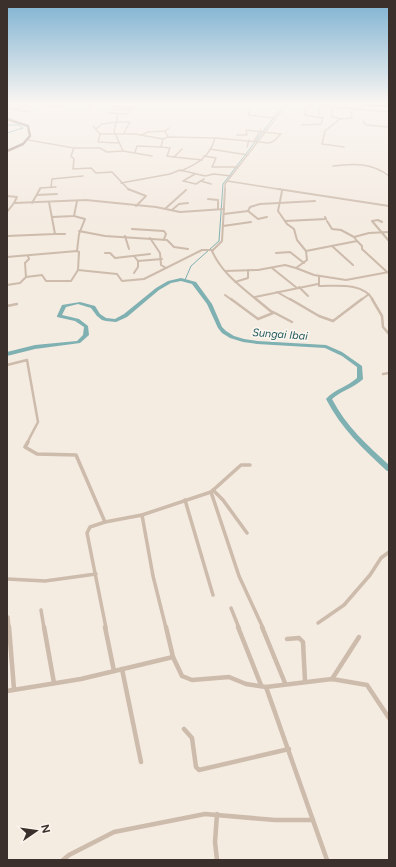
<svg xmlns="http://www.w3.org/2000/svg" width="396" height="867" font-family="Figtree,sans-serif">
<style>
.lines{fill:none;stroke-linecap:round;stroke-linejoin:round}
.stream{stroke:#7fb0b2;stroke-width:1}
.river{fill:#7fb0b2;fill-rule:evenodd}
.street-far4{stroke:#cdbbac;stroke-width:1.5}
.street-far3{stroke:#cdbbac;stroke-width:2}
.street-far2{stroke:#cdbbac;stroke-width:2.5}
.street-far1{stroke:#cdbbac;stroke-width:3.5}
.street{stroke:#cdbbac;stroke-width:4.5}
.secondary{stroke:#a18a7d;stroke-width:2.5}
.highway{fill:#5c4a42;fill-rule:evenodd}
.labels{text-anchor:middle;stroke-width:3.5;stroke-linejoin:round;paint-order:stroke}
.water-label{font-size:11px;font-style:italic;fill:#1f5a5e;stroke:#fbf5ee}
</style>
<rect width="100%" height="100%" fill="#f4ebe1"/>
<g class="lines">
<g class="stream">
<path d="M 7,125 L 18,125 L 23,128 L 7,133"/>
<path d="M 185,280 L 191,266 L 219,241 L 223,184 L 284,104"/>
</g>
<path class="river" d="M 181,278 L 196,282 L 212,304 L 222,327 L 226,331 L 234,336 L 244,339 L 257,341 L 326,345 L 342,352 L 362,366 L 363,379 L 362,380 C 353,388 341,391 332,399 C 346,426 367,445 389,465 L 389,471 L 387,471 C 363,449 341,428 326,399 C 335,389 347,387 357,378 L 357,367 L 342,356 L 325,348 L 257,344 L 243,342 L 230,338 L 222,333 L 218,328 L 207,304 L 192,284 L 181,281 L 171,283 L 159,290 L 127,317 L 116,322 L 106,321 L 102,320 L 97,316 L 91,308 L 78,304 L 66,307 L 62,315 L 79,319 L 88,326 L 89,335 L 80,343 L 35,349 L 7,356 L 7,352 L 35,345 L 77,341 L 83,335 L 84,327 L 75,321 L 57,317 L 57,316 L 62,305 L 80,302 L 95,306 L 100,314 L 106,318 L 115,319 L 124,314 L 156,288 L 168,281 Z"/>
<g class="street-far4">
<path d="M 45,104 L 42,106 L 62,107 L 67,104"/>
<path d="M 298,104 L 389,112"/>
<path d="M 344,105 L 346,104"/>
<path d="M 112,106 L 133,108"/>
<path d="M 333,107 L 331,116 L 341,119 L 352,118 L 351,112 L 354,109"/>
<path d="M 7,108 L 30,112"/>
<path d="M 88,108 L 93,104"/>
<path d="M 110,109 L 131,110"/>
<path d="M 14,110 L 27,104"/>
<path d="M 251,110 L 248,115 L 275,118"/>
<path d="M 107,113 L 127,114 L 137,104"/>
<path d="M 319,114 L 320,106"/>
<path d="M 340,119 L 325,131 L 322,144 L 344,147"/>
<path d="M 363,121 L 366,125 L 389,127"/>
<path d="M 117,122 L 130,122 L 124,133"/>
<path d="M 302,125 L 321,124 L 323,118 L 304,115 L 308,105"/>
<path d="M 93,126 L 100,134 L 98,142 L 119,143"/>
<path d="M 96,129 L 102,124 L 117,122"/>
<path d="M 100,134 L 135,134 L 163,139 L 161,147 L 137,146 L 135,152"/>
<path d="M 142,135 L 147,132 L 165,131"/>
<path d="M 168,137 L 165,131 L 169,128"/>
<path d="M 163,139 L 168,137 L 215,138 L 269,143 L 274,141 L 281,134 L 246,130 L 247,135 L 237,135"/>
<path d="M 28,140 L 74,148 L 100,148 L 107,152 L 123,151 L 114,131 L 118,114"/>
<path d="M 254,141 L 261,130"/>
<path d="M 161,147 L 170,148 L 167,156 L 174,157"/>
<path d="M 247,147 L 249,140"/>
<path d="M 74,148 L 71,156 L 74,159 L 73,169 L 91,168 L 96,173 L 112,172 L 129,190"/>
<path d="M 182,149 L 174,157 L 202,160"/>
<path d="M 210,149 L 248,155"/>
<path d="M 123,151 L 152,156"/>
<path d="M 204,156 L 216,158 L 212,167 L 237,167"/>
<path d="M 333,166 C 353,163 373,163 389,176"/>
<path d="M 181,171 C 197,164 210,157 215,138"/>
<path d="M 195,174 L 183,181 L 196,184 L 204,179"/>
<path d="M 201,181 L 211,184"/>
<path d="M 227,181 L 284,190"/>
<path d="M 121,183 L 170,174 L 180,170 L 205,176 L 214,174 L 231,176"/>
<path d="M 51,187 L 52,179 L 83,176"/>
<path d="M 39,190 L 40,188 L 56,187"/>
<path d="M 225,190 L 225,184 L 287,104"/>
</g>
<g class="street-far3">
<path d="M 128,189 L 146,196 L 136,206"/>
<path d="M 225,189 L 222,241 L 212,251 C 222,273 239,285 257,300"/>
<path d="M 278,189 L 389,206"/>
<path d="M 37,195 L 57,194"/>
<path d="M 7,196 L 17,197 L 14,203"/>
<path d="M 208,199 L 218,200 L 218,209"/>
<path d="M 32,203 L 40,189"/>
<path d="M 166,208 L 186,190"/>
<path d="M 172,210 L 179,204 L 188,203"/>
<path d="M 248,211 L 258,219 L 267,217"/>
<path d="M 7,212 L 14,203 L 86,200 L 156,207 L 180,212 L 224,209"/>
<path d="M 224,214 L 248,211 L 250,207 L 260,204 L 315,201"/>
<path d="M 74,216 L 85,219 L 79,234 L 77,251"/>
<path d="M 52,217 L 74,216 L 77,201"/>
<path d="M 285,221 L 326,219 L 325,217"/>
<path d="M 327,221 L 332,229 L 341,230 L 354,237"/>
<path d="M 382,222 L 378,220 L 372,221 L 389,241"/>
<path d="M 223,226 L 251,222"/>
<path d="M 132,229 L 164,231 L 166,234 L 164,239"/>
<path d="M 79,231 L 105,236 L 167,240 L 174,247 L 188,249"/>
<path d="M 54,234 L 65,234"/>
<path d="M 7,236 L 55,234 L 49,202"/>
<path d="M 125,236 L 129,249"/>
<path d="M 150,238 L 160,253 L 161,265 L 166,268"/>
<path d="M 357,241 L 362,246 L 362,249 L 387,272"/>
<path d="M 332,246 L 353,265"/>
<path d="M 306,251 L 357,241 L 354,237 L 369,233 L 389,232"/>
<path d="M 105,253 L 110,253 L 115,258 L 150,254"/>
<path d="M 276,253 L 290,252 L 304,263"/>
<path d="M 134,256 L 138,261 L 162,259"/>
<path d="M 7,257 L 77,251 L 79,252 L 78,270 L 117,274 L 122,281 L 144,279 L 202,250 L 213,250"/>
<path d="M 272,268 L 297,288"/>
<path d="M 296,268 L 314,275 L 346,280 L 389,272"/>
<path d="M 225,271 L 258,270 L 285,265 L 296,268 L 307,260 L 306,251 L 297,240 L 294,229 L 287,224 L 278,211 L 282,191"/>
<path d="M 134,273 L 138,267 L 138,261"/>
<path d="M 319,276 L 319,286 C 337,286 363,282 373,300"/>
<path d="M 26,277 L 25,263 L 29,259 L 28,256"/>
<path d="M 235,282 L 248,278 L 248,270"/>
<path d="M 7,285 L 20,283 L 26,277 L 42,275 L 46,281 L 71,281 L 78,270"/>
<path d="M 299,287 L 308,296"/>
<path d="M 277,292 L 291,300"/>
<path d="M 225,295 L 232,300"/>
<path d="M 255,297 L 318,284"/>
<path d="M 361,300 L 369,294"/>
</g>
<g class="street-far2">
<path d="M 231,299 L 258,319 L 273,313 L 256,299"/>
<path d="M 290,299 L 319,316 L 333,321 L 362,299"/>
<path d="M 372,299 L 382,316 L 383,327 L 389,334"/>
<path d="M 7,306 L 17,304"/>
<path d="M 273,312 L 292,322"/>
<path d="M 7,365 L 27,360 L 38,422 L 27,443"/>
<path d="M 383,374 L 389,373"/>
</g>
<g class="street-far1">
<path d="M 28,442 L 25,447 L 37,454 L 76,455 L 105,522 L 142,515 L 153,576 L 166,628"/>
<path d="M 213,490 L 223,500 L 247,533"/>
<path d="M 211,492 L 239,576 L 263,628"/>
<path d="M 185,500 L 213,595"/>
<path d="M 142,515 L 211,492 L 241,465 L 250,465"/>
<path d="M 105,522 L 90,527 L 87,533 L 106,628"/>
<path d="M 7,579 L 45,581 L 96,574"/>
<path d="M 231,608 L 239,628"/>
<path d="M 41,610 L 44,628"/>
<path d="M 8,617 L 9,628"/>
<path d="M 318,623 L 344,605 L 370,575 L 381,558 L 389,552"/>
</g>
<g class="street">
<path d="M 9,627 L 14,689"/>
<path d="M 44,627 L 54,683"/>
<path d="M 105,627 L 114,671"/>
<path d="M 166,627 L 173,657"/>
<path d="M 238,627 L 261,685"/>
<path d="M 262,627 L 285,683"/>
<path d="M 287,639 L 299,638 L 303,642 L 305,681"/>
<path d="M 122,669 L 141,762"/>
<path d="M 332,679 L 359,637"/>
<path d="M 266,687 L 327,860"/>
<path d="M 7,691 L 81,679 L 173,657 L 182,676 L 192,680 L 229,677 L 246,684 L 266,687 L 332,679 L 367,685 L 389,718"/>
<path d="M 184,729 L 192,738 L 196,767 L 199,770 L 289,749"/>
<path d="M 217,814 L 215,842 L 217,860"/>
<path d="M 63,860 L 69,855 L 114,832 L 205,814 L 275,820 L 313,820"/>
</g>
<path class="secondary" d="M 7,119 L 28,126 L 30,136 L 23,144 L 7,151"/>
<path class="highway" d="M 363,104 L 389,105 L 389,107 L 364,105 Z"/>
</g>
<linearGradient id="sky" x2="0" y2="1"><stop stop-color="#7eb2d2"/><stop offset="0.46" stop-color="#faf6f2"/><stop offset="1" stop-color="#faf6f2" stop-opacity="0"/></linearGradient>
<rect width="396" height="225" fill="url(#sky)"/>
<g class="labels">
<g class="water-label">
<text transform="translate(280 334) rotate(4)" y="4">Sungai Ibai</text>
</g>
</g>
<rect width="396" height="867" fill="none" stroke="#3b302b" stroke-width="16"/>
<g transform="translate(36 831) rotate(77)" stroke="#fbf5ee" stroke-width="3" paint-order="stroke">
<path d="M0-3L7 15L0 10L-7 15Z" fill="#3b302b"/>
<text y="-6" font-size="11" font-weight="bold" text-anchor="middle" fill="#3b302b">N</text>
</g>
</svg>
